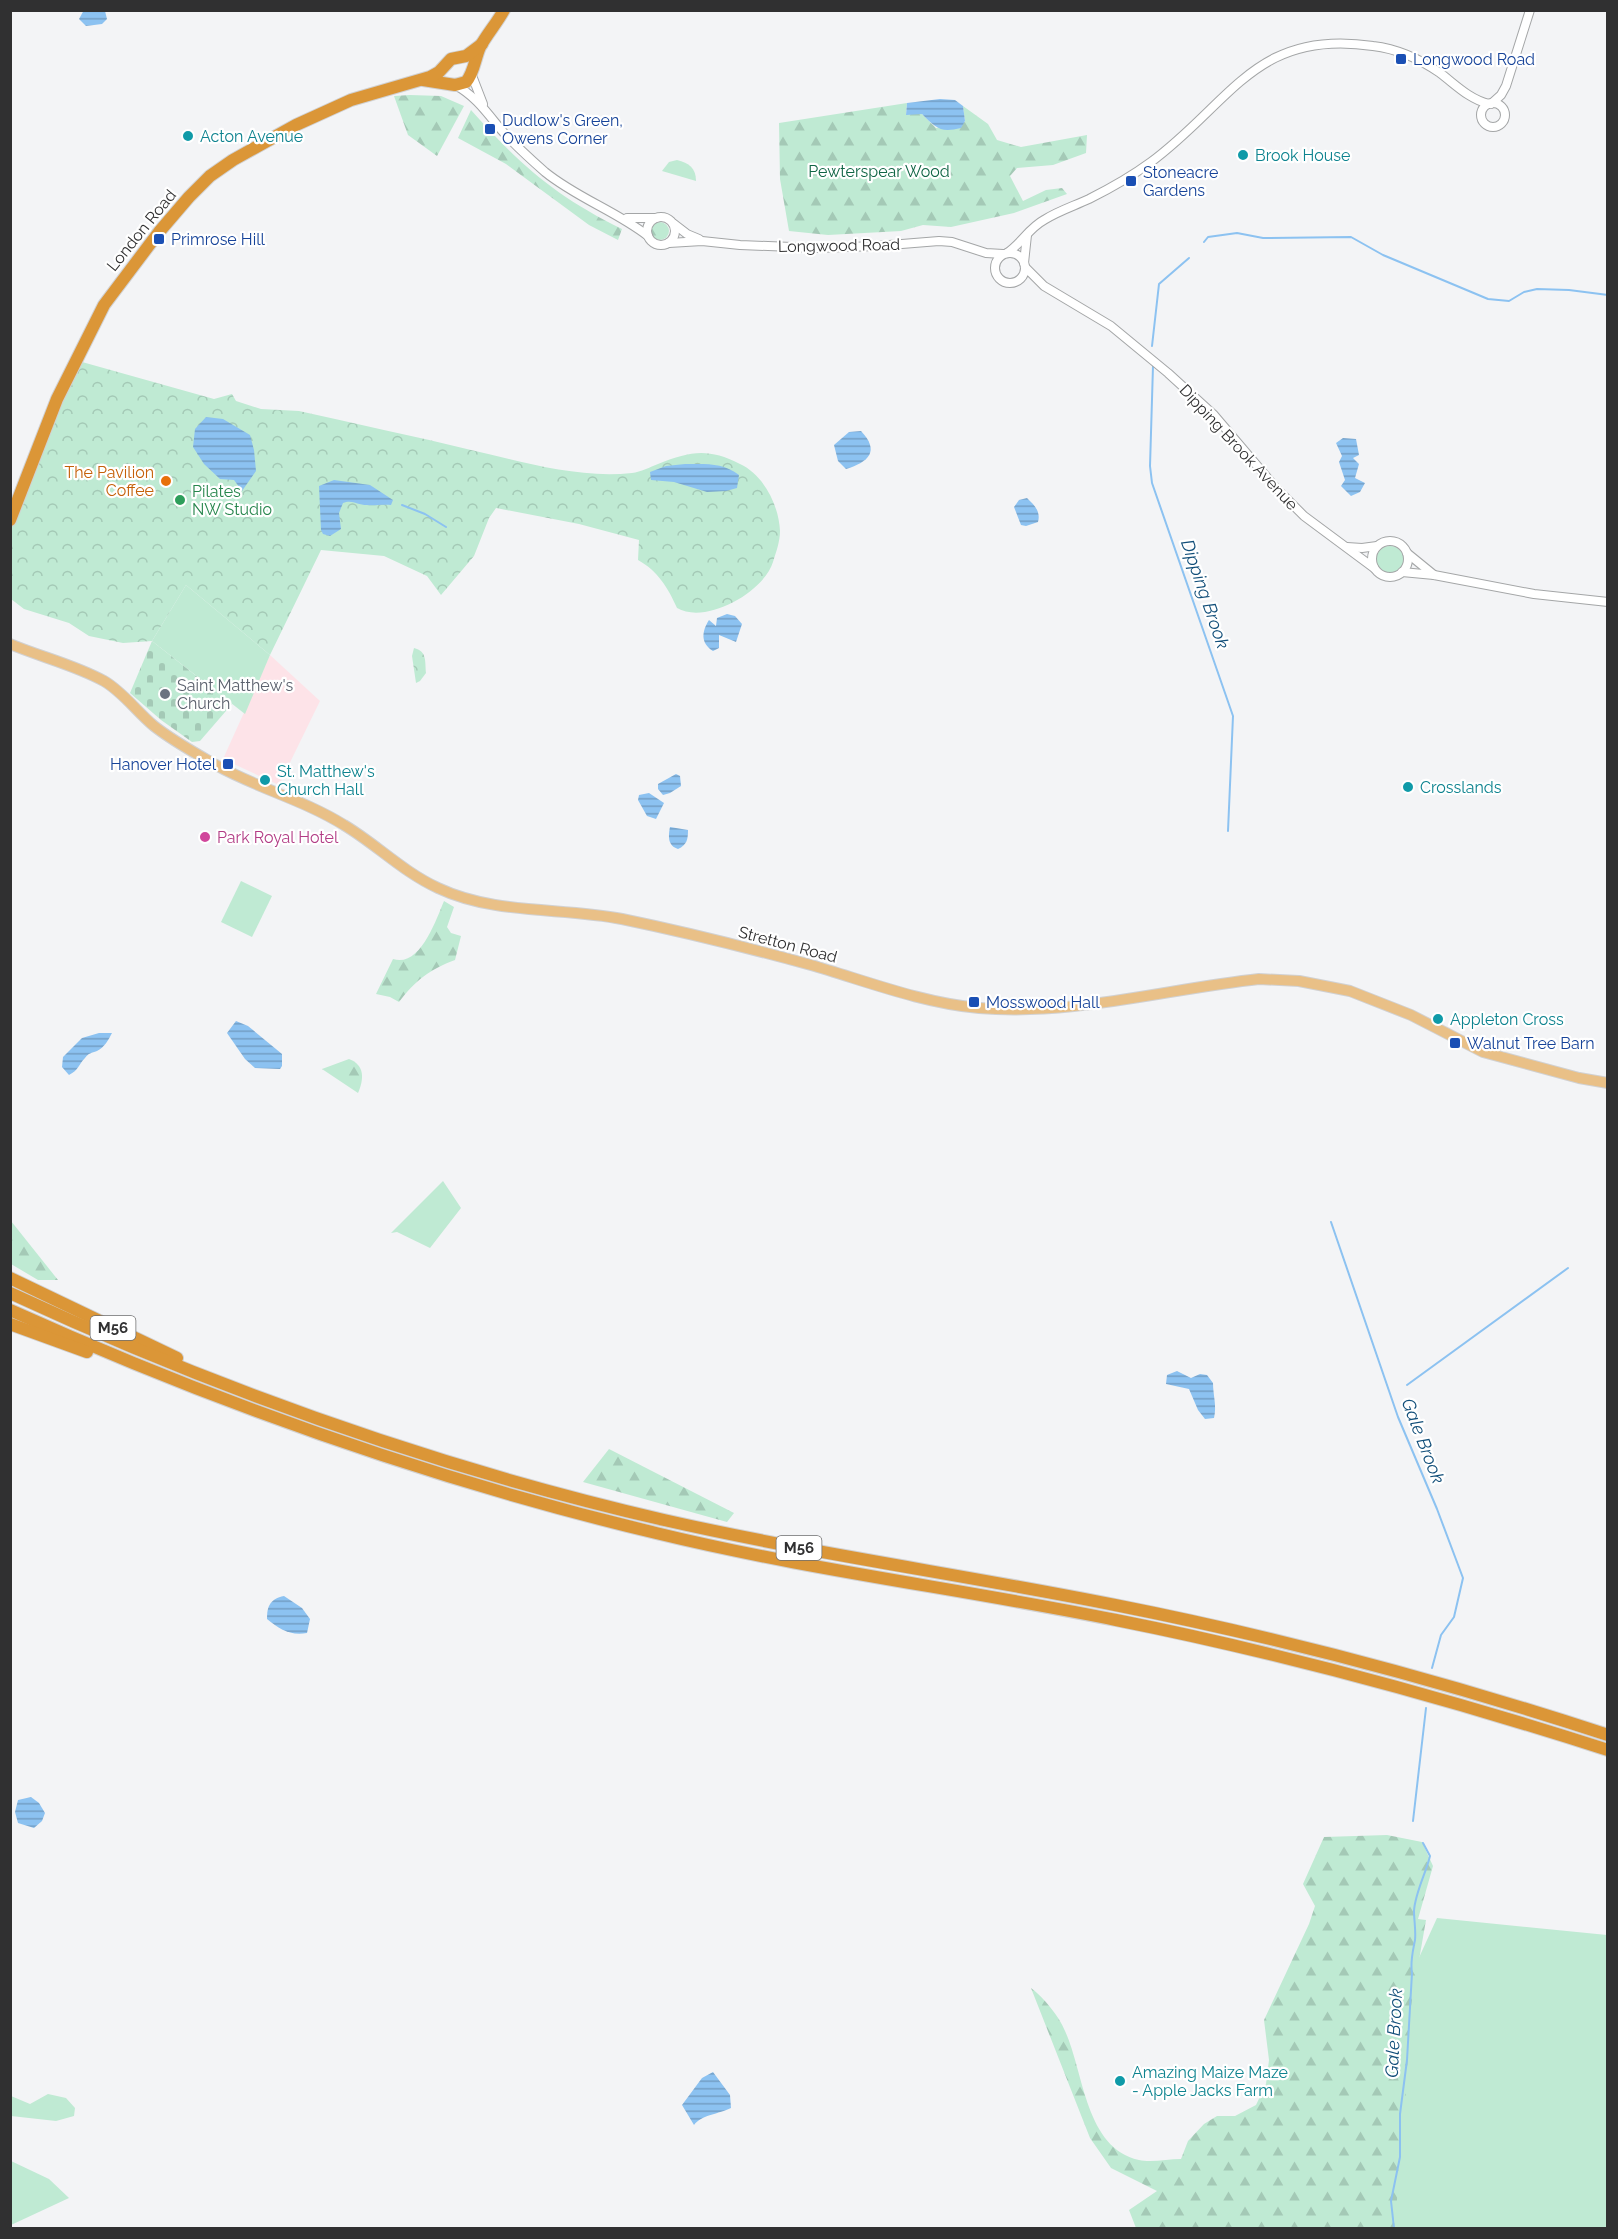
<svg xmlns="http://www.w3.org/2000/svg" width="1618" height="2239" font-family="Raleway,sans-serif">
<style>
.education{fill:#fde3e8}
.grass{fill:#bfead3}
.forest{fill:url(#forest-firs)}
.cemetery{fill:url(#cemetery-stones)}
.park{fill:url(#park-crowns)}
.water{fill:url(#water-rules)}
.lines{fill:none;stroke-linecap:round;stroke-linejoin:round}
.stream{stroke:#8cc2f1;stroke-width:2}
.minor-casing{stroke:#a4a6a7;stroke-width:10}
.major-casing{stroke:#d1d1d2;stroke-width:12}
.highway-casing{stroke:#d1d1d2;stroke-width:14}
.minor{stroke:#fff;stroke-width:8}
.major{stroke:#e9c087;stroke-width:10}
.highway{stroke:#db9637;stroke-width:12}
.transit-dot{fill:#1a4fb4;stroke:#fff;stroke-width:2}
.culture-dot{fill:#0f9aa8;stroke:#fff;stroke-width:2}
.food-dot{fill:#e8710a;stroke:#fff;stroke-width:2}
.leisure-dot{fill:#2e9e5b;stroke:#fff;stroke-width:2}
.worship-dot{fill:#6b7280;stroke:#fff;stroke-width:2}
.hotel-dot{fill:#d1479c;stroke:#fff;stroke-width:2}
.labels{text-anchor:middle;stroke-width:4.5;stroke-linejoin:round;paint-order:stroke}
.shield{fill:#fff;stroke:#6e6e6f;stroke-width:1.5}
.shield-label{font-size:15px;font-weight:bold;fill:#303031}
.transit-label{font-size:16px;fill:#164399;stroke:#fff;text-anchor:start}
.culture-label{font-size:16px;fill:#0d838f;stroke:#fff;text-anchor:start}
.park-label{font-size:16px;fill:#106545;stroke:#fff}
.street-label{font-size:16px;fill:#303031;stroke:#fff}
.food-label{font-size:16px;fill:#c56008;stroke:#fff;text-anchor:end}
.leisure-label{font-size:16px;fill:#27864d;stroke:#fff;text-anchor:start}
.worship-label{font-size:16px;fill:#5b616d;stroke:#fff;text-anchor:start}
.hotel-label{font-size:16px;fill:#b23c85;stroke:#fff;text-anchor:start}
.water-label{font-size:18px;font-style:italic;fill:#114e79;stroke:#fff}
</style>
<defs>
<pattern id="forest-firs" width="22" height="20" patternUnits="userSpaceOnUse" patternTransform="scale(1.5)"><rect width="22" height="20" fill="#bfead3"/><path d="M5 1l3.5 6h-7zM16 11l3.5 6h-7z" fill="#a4c9b6"/></pattern>
<pattern id="cemetery-stones" width="16" height="16" patternUnits="userSpaceOnUse" patternTransform="scale(1.5)"><rect width="16" height="16" fill="#bfead3"/><path d="M2 7V4a2 2 0 0 1 4 0v3zM10 15v-3a2 2 0 0 1 4 0v3z" fill="#a4c9b6"/></pattern>
<pattern id="park-crowns" width="20" height="18" patternUnits="userSpaceOnUse" patternTransform="scale(1.5)"><rect width="20" height="18" fill="#bfead3"/><path d="M2 6a3 3 0 1 1 6 0M12 15a3 3 0 1 1 6 0" fill="none" stroke="#a4c9b6"/></pattern>
<pattern id="water-rules" width="6" height="5" patternUnits="userSpaceOnUse" patternTransform="scale(1.5)"><rect width="6" height="5" fill="#8cc2f1"/><path d="M0 2.5h6" fill="none" stroke="#739ec4"/></pattern>
</defs>
<rect width="100%" height="100%" fill="#f3f4f6"/>
<path class="education" d="M 270,655 L 320,701 L 279,785 L 223,759 Z"/>
<g class="grass">
<path d="M 677,160 C 689,163 696,168 696,181 L 662,171 L 669,162 Z"/>
<circle cx="1390" cy="560" r="14"/>
<path d="M 186,585 L 270,655 L 245,714 L 152,641 Z"/>
<path d="M 241,881 L 272,896 L 252,937 L 221,922 Z"/>
<path d="M 443,1181 L 461,1208 L 430,1248 L 397,1232 L 391,1233 Z"/>
<path d="M 1437,1918 L 1607,1935 L 1607,2228 L 1394,2228 L 1412,1973 Z"/>
<path d="M 48,2094 L 66,2098 L 75,2108 L 74,2116 L 56,2121 L 11,2116 L 11,2096 L 30,2104 Z"/>
<path d="M 11,2161 L 49,2179 L 69,2198 L 11,2225 Z"/>
</g>
<g class="forest">
<path d="M 410,95 L 441,96 L 464,106 L 437,156 L 408,135 L 394,96 Z"/>
<path d="M 907,103 L 906,114 L 922,114 L 936,128 L 965,122 L 963,106 L 988,124 L 997,140 L 1021,147 L 1087,135 L 1086,153 L 1053,165 L 1017,168 L 1010,176 L 1023,201 L 1046,190 L 1062,188 L 1067,194 L 1014,213 L 951,227 L 923,225 L 901,231 L 828,235 L 789,231 L 780,179 L 779,123 Z"/>
<path d="M 471,110 C 520,165 555,196 622,229 L 618,240 L 589,225 L 506,164 L 458,138 Z"/>
<circle cx="660" cy="231" r="9"/>
<path d="M 444,901 L 454,907 L 447,927 L 451,933 L 461,936 L 455,960 C 430,969 415,981 399,1002 L 390,997 L 376,994 L 393,959 C 420,968 436,920 444,901 Z"/>
<path d="M 349,1059 C 365,1065 364,1079 358,1093 L 322,1069 Z"/>
<path d="M 10,1221 L 11,1221 L 58,1280 L 38,1280 L 11,1264 Z"/>
<path d="M 609,1449 L 734,1513 L 727,1522 L 583,1482 Z"/>
<path d="M 1387,1835 L 1422,1842 L 1433,1866 L 1418,1919 L 1426,1920 L 1410,2012 L 1404,2133 L 1394,2228 L 1136,2228 L 1129,2210 L 1157,2191 L 1111,2168 L 1090,2138 L 1031,1988 C 1044,1998 1059,2016 1065,2031 C 1084,2072 1085,2148 1139,2160 C 1151,2163 1168,2159 1181,2159 L 1188,2141 L 1204,2124 L 1217,2116 L 1235,2116 L 1256,2105 L 1266,2084 L 1269,2060 L 1264,2020 L 1309,1924 L 1315,1906 L 1303,1884 L 1324,1837 Z"/>
</g>
<path class="cemetery" d="M 152,641 L 232,704 L 200,741 L 192,742 L 161,720 L 130,693 Z"/>
<g class="park">
<path d="M 75,360 L 214,399 L 232,394 L 236,401 L 261,409 L 299,411 C 356,424 414,436 471,450 C 523,462 579,479 632,473 C 641,472 650,467 658,464 C 691,451 708,448 740,464 C 764,475 779,506 780,531 C 780,542 776,552 773,562 C 764,592 706,625 677,608 C 668,588 658,571 638,560 L 639,540 L 579,524 L 496,508 L 489,518 L 474,556 L 441,595 L 427,576 L 384,556 L 321,550 L 270,655 L 186,585 L 152,641 L 123,643 L 89,636 L 69,623 L 24,609 L 11,599 L 11,520 Z"/>
<path d="M 414,648 C 427,651 425,661 426,673 L 420,681 L 416,683 L 412,656 Z"/>
</g>
<g class="water">
<path d="M 84,10 L 105,11 L 107,19 L 102,24 L 86,26 L 79,19 Z"/>
<path d="M 940,99 L 955,100 L 963,106 L 965,121 L 961,128 C 940,133 936,128 922,114 L 906,115 L 907,103 Z"/>
<path d="M 206,417 L 223,419 L 250,435 L 254,450 L 256,471 L 242,491 L 234,480 L 220,479 L 204,464 L 193,447 L 195,429 Z"/>
<path d="M 861,431 C 880,451 869,462 846,469 L 838,461 L 834,445 L 849,432 Z"/>
<path d="M 1343,438 L 1356,439 L 1359,455 L 1353,458 L 1359,464 L 1355,478 L 1365,483 L 1360,492 L 1351,496 L 1341,486 L 1345,480 L 1339,462 L 1342,456 L 1336,443 Z"/>
<path d="M 685,464 C 704,464 723,462 739,475 L 737,488 L 726,491 L 707,492 L 674,482 L 651,480 L 650,472 L 666,466 Z"/>
<path d="M 334,480 L 370,485 L 393,500 L 391,505 C 382,504 374,506 367,505 C 357,505 352,499 343,503 L 339,513 L 341,529 L 330,536 L 323,534 L 321,530 L 319,486 Z"/>
<path d="M 1027,498 C 1034,505 1041,511 1038,522 L 1026,526 L 1021,525 L 1014,507 L 1019,500 Z"/>
<path d="M 727,614 L 735,616 L 742,624 L 736,642 L 719,635 L 719,648 L 713,651 C 700,643 702,631 709,620 L 716,626 L 717,618 Z"/>
<path d="M 676,774 L 680,776 L 681,786 L 670,793 L 663,795 L 658,789 L 658,784 Z"/>
<path d="M 649,793 L 664,803 L 656,819 L 647,816 L 638,800 L 639,795 Z"/>
<path d="M 670,827 L 688,830 C 688,839 687,845 678,849 C 668,846 668,837 670,827 Z"/>
<path d="M 236,1021 L 248,1026 L 282,1054 L 282,1066 L 280,1069 L 255,1068 L 245,1059 L 227,1033 Z"/>
<path d="M 99,1033 L 112,1033 C 109,1039 104,1048 97,1051 C 91,1053 89,1053 85,1058 C 78,1065 79,1070 69,1075 L 62,1067 L 63,1057 L 82,1038 Z"/>
<path d="M 1177,1371 L 1191,1378 L 1200,1374 L 1207,1375 L 1213,1383 C 1213,1395 1217,1406 1214,1418 L 1205,1419 L 1198,1410 L 1189,1389 L 1166,1384 L 1167,1375 Z"/>
<path d="M 284,1596 L 302,1608 L 310,1619 L 307,1633 C 290,1636 279,1629 267,1619 C 267,1606 270,1599 284,1596 Z"/>
<path d="M 31,1797 L 39,1803 L 45,1813 L 42,1821 L 34,1828 L 18,1823 L 15,1812 L 18,1800 Z"/>
<path d="M 713,2072 L 730,2095 L 731,2108 C 719,2114 701,2115 694,2125 L 682,2105 L 702,2078 Z"/>
</g>
<g class="lines">
<g class="stream">
<path d="M 1204,242 L 1208,237 L 1237,233 L 1263,238 L 1351,237 L 1383,255 L 1488,299 L 1509,301 L 1524,292 L 1537,289 L 1569,290 L 1608,295"/>
<path d="M 1152,346 L 1159,284 L 1189,258"/>
<path d="M 1153,366 L 1150,466 L 1152,483 L 1233,716 L 1228,831"/>
<path d="M 402,505 L 425,514 L 446,527"/>
<path d="M 1331,1222 L 1398,1417 L 1437,1509 L 1463,1578 L 1454,1617 L 1441,1635 L 1432,1668"/>
<path d="M 1407,1385 L 1568,1268"/>
<path d="M 1413,1821 L 1426,1708"/>
<path d="M 1394,2228 L 1391,2201 L 1400,2157 L 1400,2114 L 1407,2060 L 1412,1973 C 1410,1961 1413,1951 1415,1940 C 1416,1930 1414,1920 1414,1911 C 1415,1893 1426,1873 1430,1856 L 1423,1843"/>
</g>
<g class="minor-casing">
<g id="minor">
<path d="M 471,73 L 483,104"/>
<path d="M 455,85 C 474,95 485,110 498,126 C 512,143 529,158 545,172 C 577,198 616,211 648,236"/>
<circle cx="1493" cy="115" r="12"/>
<path d="M 1491,104 L 1501,95 L 1506,86 L 1530,10"/>
<circle cx="661" cy="231" r="14"/>
<path d="M 627,218 L 656,218"/>
<path d="M 674,224 L 687,234 L 699,239"/>
<path d="M 669,243 L 702,241 L 740,245 L 816,248 L 877,246 L 939,241 L 952,242 L 986,253 L 1003,254"/>
<circle cx="1010" cy="268" r="15"/>
<path d="M 1007,253 C 1021,244 1029,228 1044,220 C 1058,211 1074,206 1089,199 C 1111,188 1132,176 1151,162 C 1231,103 1256,28 1373,46 C 1398,49 1420,59 1440,73 C 1456,85 1469,99 1489,104"/>
<path d="M 1024,263 L 1027,235"/>
<path d="M 1025,267 L 1044,286 L 1111,326 L 1168,373 L 1214,415 L 1276,488 L 1304,516 L 1374,568"/>
<circle cx="1390" cy="559" r="18"/>
<path d="M 1347,547 L 1362,548 L 1377,546"/>
<path d="M 1407,553 L 1434,575"/>
<path d="M 1402,572 L 1434,575 L 1534,594 L 1608,602"/>
</g>
</g>
<g class="major-casing">
<path id="major" d="M 10,644 C 41,657 75,665 104,681 C 123,692 137,712 154,726 C 173,741 195,753 216,765 C 257,788 304,800 344,825 C 376,844 403,872 438,888 C 495,915 562,907 622,919 C 685,932 749,948 811,965 C 866,981 922,1003 979,1008 C 1073,1016 1166,989 1259,979 L 1299,981 L 1350,991 L 1411,1015 L 1483,1052 L 1579,1078 L 1608,1083"/>
</g>
<g class="highway-casing">
<g id="highway">
<path d="M 423,80 L 455,85 L 466,82 C 474,73 475,58 480,47 C 487,34 497,23 504,10"/>
<path d="M 10,520 L 57,399 L 104,305 L 159,232 L 189,197 L 210,176 L 233,160 L 296,125 L 351,100 L 430,77 L 439,72 L 451,59 L 466,56 L 482,44"/>
<path d="M 10,1278 L 177,1358"/>
<path d="M 10,1293 C 219,1390 439,1468 664,1520 C 814,1554 965,1575 1115,1605 C 1282,1638 1446,1682 1608,1735"/>
<path d="M 10,1310 C 219,1404 434,1480 656,1533 C 808,1570 963,1589 1116,1620 C 1282,1653 1446,1698 1608,1750"/>
<path d="M 10,1324 L 87,1352"/>
</g>
</g>
<use href="#minor" class="minor"/>
<use href="#major" class="major"/>
<use href="#highway" class="highway"/>
</g>
<g class="transit-dot">
<rect x="1395" y="53" width="12" height="12" rx="3"/>
<rect x="484" y="123" width="12" height="12" rx="3"/>
<rect x="1125" y="175" width="12" height="12" rx="3"/>
<rect x="153" y="233" width="12" height="12" rx="3"/>
<rect x="222" y="758" width="12" height="12" rx="3"/>
<rect x="968" y="996" width="12" height="12" rx="3"/>
<rect x="1449" y="1037" width="12" height="12" rx="3"/>
</g>
<g class="culture-dot">
<circle cx="188" cy="136" r="6"/>
<circle cx="1243" cy="155" r="6"/>
<circle cx="265" cy="780" r="6"/>
<circle cx="1408" cy="787" r="6"/>
<circle cx="1438" cy="1019" r="6"/>
<circle cx="1120" cy="2081" r="6"/>
</g>
<circle class="food-dot" cx="166" cy="481" r="6"/>
<circle class="leisure-dot" cx="180" cy="500" r="6"/>
<circle class="worship-dot" cx="165" cy="694" r="6"/>
<circle class="hotel-dot" cx="205" cy="837" r="6"/>
<g class="labels">
<g class="shield">
<rect x="90.5" y="1316" width="45" height="24" rx="4.5"/>
<rect x="776.5" y="1536" width="45" height="24" rx="4.5"/>
</g>
<g class="shield-label">
<text x="113" y="1333">M56</text>
<text x="799" y="1553">M56</text>
</g>
<g class="transit-label">
<text x="1413" y="65">Longwood Road</text>
<text x="502" y="126">Dudlow's Green,<tspan x="502" dy="18">Owens Corner</tspan></text>
<text x="1143" y="178">Stoneacre<tspan x="1143" dy="18">Gardens</tspan></text>
<text x="171" y="245">Primrose Hill</text>
<text x="216" y="770" text-anchor="end">Hanover Hotel</text>
<text x="986" y="1008">Mosswood Hall</text>
<text x="1467" y="1049">Walnut Tree Barn</text>
</g>
<g class="culture-label">
<text x="200" y="142">Acton Avenue</text>
<text x="1255" y="161">Brook House</text>
<text x="277" y="777">St. Matthew's<tspan x="277" dy="18">Church Hall</tspan></text>
<text x="1420" y="793">Crosslands</text>
<text x="1450" y="1025">Appleton Cross</text>
<text x="1132" y="2078">Amazing Maize Maze<tspan x="1132" dy="18">- Apple Jacks Farm</tspan></text>
</g>
<g class="park-label">
<text x="879" y="177">Pewterspear Wood</text>
</g>
<g class="street-label">
<text transform="translate(141 230) rotate(-51)" y="6">London Road</text>
<text transform="translate(839 245) rotate(-1)" y="6">Longwood Road</text>
<text transform="translate(1239 447) rotate(47)" y="6">Dipping Brook Avenue</text>
<text transform="translate(788 944) rotate(15)" y="6">Stretton Road</text>
</g>
<g class="food-label">
<text x="154" y="478">The Pavilion<tspan x="154" dy="18">Coffee</tspan></text>
</g>
<g class="leisure-label">
<text x="192" y="497">Pilates<tspan x="192" dy="18">NW Studio</tspan></text>
</g>
<g class="worship-label">
<text x="177" y="691">Saint Matthew's<tspan x="177" dy="18">Church</tspan></text>
</g>
<g class="hotel-label">
<text x="217" y="843">Park Royal Hotel</text>
</g>
<g class="water-label">
<text transform="translate(1205 594) rotate(71)" y="6">Dipping Brook</text>
<text transform="translate(1423 1441) rotate(69)" y="6">Gale Brook</text>
<text transform="translate(1394 2033) rotate(-87)" y="6">Gale Brook</text>
</g>
</g>
<rect width="1618" height="2239" fill="none" stroke="#303031" stroke-width="24"/>
</svg>
